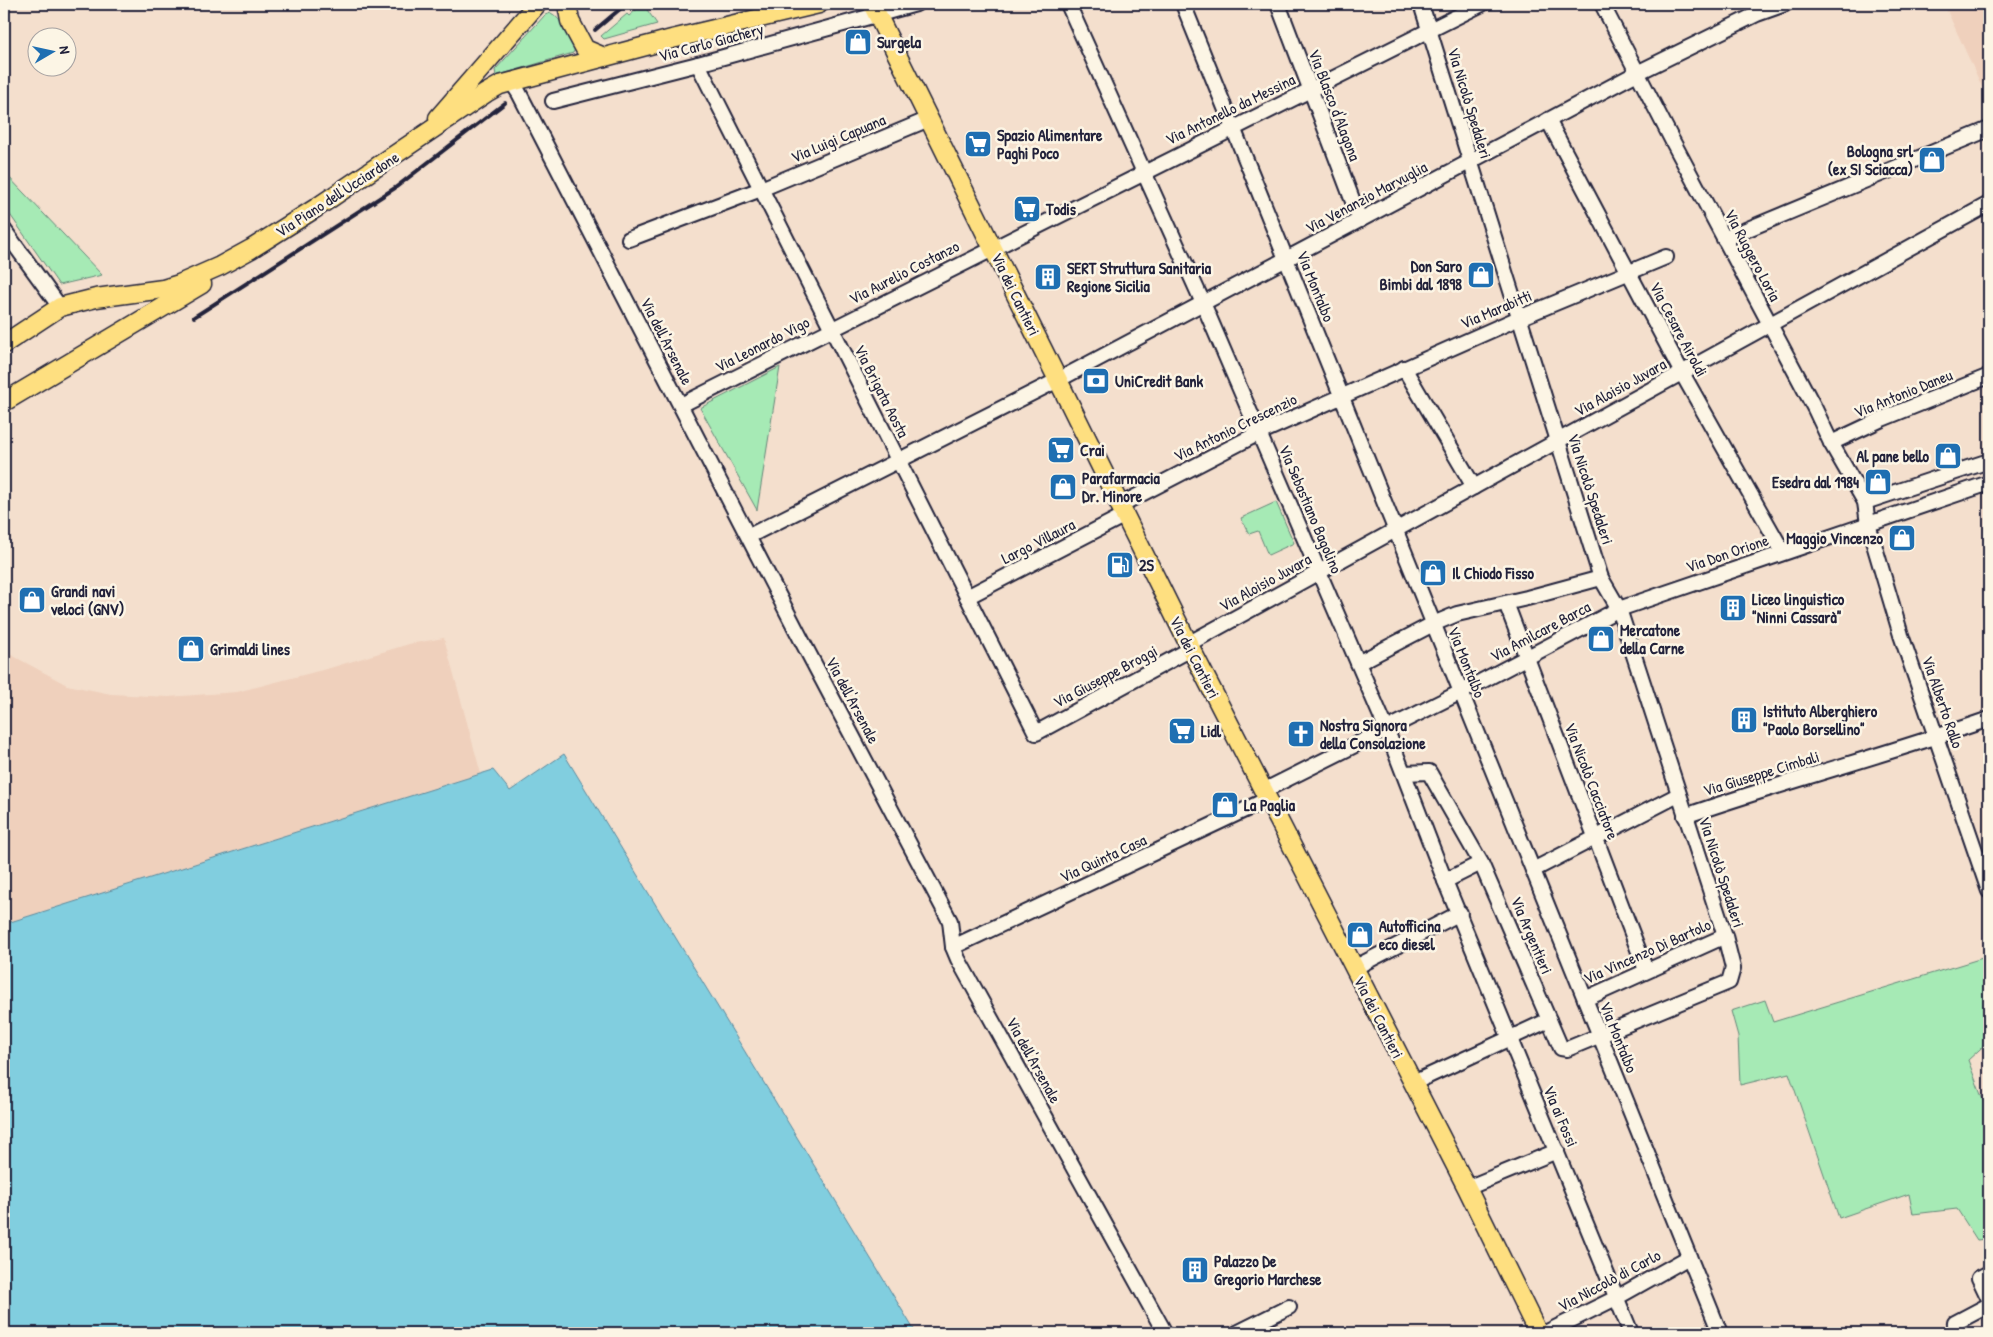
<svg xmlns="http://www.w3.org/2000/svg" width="1993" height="1337" font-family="'Patrick Hand',sans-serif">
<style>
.built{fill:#efd0bc}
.green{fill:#a6eab5;stroke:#648678}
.water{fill:#81cedf;stroke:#5b899d}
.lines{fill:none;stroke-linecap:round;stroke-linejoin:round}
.minor-casing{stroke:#22223b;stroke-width:18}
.major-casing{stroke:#22223b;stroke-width:21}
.minor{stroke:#fcf5e5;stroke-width:14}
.major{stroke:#fedf80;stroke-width:18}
.rail{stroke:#22223b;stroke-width:4}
.labels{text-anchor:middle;stroke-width:5;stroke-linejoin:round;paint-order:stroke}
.street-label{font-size:16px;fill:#22223b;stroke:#fcf5e5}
.poi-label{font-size:16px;font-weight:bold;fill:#22223b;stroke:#fcf5e5;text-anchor:start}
</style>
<rect width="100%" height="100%" fill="#f4dfcd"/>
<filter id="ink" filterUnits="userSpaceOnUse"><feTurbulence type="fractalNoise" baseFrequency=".02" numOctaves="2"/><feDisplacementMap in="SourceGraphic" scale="10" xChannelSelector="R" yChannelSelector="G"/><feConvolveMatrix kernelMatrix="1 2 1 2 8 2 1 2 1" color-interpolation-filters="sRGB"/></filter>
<g filter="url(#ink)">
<g class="built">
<path d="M 1944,4 L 1989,4 L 1989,102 Z"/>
<path d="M 444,638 L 481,774 L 4,924 L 4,651 L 67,685 L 111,694 L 168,697 L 237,692 L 330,668 L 409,644 Z"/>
</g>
<g class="green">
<path d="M 643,4 L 657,24 L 604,39 L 601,36 L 627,14 L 629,16 Z"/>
<path d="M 551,13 C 561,18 572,39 575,49 L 573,53 L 496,76 L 495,70 L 545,15 Z"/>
<path d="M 4,172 L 102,275 L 59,285 L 4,206 Z"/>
<path d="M 780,367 L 757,510 L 700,408 Z"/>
<path d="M 1276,502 L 1294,543 L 1268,555 L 1258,531 L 1249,534 L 1241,518 Z"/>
<path d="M 1989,956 L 1989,1041 L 1968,1060 L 1989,1116 L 1989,1243 L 1986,1239 L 1977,1240 L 1957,1209 L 1913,1214 L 1909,1194 L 1839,1218 L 1789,1073 L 1740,1085 L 1738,1036 L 1731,1011 L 1765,1000 L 1773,1022 Z"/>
</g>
<path class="water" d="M 564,754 L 916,1333 L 4,1333 L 4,924 L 493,770 L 510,791 Z"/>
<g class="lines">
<g class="minor-casing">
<g id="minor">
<path d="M 1068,4 L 1203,303 L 1386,728 L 1445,881 L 1631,1333"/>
<path d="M 1183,4 L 1720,1333"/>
<path d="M 1278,4 L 1360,220"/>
<path d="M 1602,4 L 1672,140 L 1815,409 L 1831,443 L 1865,502 L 1868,524 L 1901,635 L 1989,891"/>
<path d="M 698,64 L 1036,733 L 1191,649"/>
<path d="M 511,81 L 519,93 L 802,641 L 950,921 L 953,947 L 958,959 L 1165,1333"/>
<path d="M 553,101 L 698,64 L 916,4"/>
<path d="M 1548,120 L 1682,373 L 1783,552"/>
<path d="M 4,230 L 60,307"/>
<path d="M 629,239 L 761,189 L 929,119"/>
<path d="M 1724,239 L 1989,129"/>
<path d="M 1404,368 L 1474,487"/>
<path d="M 681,405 L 1482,4"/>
<path d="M 1831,443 L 1882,419 L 1989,376"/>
<path d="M 1865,502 L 1989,461"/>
<path d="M 1120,505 L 1259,433 L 1519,318 L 1666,257"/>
<path d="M 749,536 L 1058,380 L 1637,73 L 1757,14 L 1785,4"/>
<path d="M 967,597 L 1125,515"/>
<path d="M 1506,603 L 1646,970"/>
<path d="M 1188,644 L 1989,204"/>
<path d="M 1358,663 L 1433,624 L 1457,614 L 1527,598 L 1601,578"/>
<path d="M 1404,773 L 1429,772 L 1481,863 L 1445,881"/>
<path d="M 1263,791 L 1461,692 L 1619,609 L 1989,483"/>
<path d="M 1685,816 C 1786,781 1889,754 1989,719"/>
<path d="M 1481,863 L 1549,1020"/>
<path d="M 1533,870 L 1678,795"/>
<path d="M 953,947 L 1268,799"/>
<path d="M 1354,968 L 1460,913"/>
<path d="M 1585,999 L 1725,936"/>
<path d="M 1413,1083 L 1549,1020 L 1561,1048 L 1567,1049 L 1729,982 L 1733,968 L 1725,936 L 1619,609 L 1601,578 L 1421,4"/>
<path d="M 1467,1188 L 1557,1151"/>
<path d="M 1989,1273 L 1979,1278 L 1989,1299"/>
<path d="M 1237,1333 L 1289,1307"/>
<path d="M 1545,1333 L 1616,1298 L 1689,1257"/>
<path d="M 1954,1333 L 1955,1323 L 1989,1305"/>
</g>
</g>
<g class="major-casing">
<g id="major">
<path d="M 567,4 L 570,21 L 585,49 L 604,57"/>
<path d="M 872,4 L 1191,649 L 1467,1188 L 1538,1333"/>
<path d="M 438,118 L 537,4"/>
<path d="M 4,344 L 60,307 L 96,298 L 163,289 L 179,284 L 220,266 L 251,249 L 316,208 L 486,93 L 500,85 L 672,39 L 819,4"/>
<path d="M 4,402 L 202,284"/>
</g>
</g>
<use href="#minor" class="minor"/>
<use href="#major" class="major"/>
<g class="rail">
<path d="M 595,30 L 626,4"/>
<path d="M 194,317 L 395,188 L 505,103"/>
</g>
</g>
</g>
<defs>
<g id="shop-square" transform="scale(1.4375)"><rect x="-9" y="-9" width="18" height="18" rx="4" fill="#1f6fb2" stroke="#fcf5e5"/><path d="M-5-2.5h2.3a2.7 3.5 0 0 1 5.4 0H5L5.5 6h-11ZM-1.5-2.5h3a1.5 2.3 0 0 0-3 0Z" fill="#fff"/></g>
<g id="supermarket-square" transform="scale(1.4375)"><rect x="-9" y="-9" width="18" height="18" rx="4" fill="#1f6fb2" stroke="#fcf5e5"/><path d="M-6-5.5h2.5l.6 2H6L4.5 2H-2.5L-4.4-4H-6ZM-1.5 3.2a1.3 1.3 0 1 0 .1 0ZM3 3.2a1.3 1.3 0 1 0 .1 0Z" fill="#fff"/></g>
<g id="building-square" transform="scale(1.4375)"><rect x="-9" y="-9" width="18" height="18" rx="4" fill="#1f6fb2" stroke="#fcf5e5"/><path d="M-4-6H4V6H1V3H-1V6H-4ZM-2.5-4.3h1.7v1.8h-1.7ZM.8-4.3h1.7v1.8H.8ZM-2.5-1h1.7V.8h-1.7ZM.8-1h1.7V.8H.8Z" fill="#fff"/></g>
<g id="bank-square" transform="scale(1.4375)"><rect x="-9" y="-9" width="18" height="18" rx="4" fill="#1f6fb2" stroke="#fcf5e5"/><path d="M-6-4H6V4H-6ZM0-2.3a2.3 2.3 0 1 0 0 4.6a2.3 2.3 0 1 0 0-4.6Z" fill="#fff"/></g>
<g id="fuel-square" transform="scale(1.4375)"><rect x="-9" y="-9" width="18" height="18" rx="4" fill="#1f6fb2" stroke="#fcf5e5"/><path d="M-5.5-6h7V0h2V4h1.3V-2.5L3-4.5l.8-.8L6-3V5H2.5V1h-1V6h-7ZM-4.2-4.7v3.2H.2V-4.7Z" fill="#fff"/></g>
<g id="church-square" transform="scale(1.4375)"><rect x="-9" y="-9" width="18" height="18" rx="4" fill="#1f6fb2" stroke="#fcf5e5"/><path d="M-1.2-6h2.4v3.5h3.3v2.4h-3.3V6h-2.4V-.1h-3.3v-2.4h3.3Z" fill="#fff"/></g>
</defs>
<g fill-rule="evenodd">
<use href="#shop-square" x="858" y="42"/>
<use href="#supermarket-square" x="978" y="144"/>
<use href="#shop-square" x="1932" y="160"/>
<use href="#supermarket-square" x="1027" y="209"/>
<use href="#shop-square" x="1481" y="275"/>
<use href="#building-square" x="1048" y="277"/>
<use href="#bank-square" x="1096" y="381"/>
<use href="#supermarket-square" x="1061" y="450"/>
<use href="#shop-square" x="1948" y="456"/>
<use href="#shop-square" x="1878" y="482"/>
<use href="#shop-square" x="1063" y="487"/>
<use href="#shop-square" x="1902" y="538"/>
<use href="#fuel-square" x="1120" y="565"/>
<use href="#shop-square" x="1433" y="573"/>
<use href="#shop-square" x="32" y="600"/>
<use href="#building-square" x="1733" y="608"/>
<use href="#shop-square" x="1601" y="639"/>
<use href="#shop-square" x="191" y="649"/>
<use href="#building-square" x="1744" y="720"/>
<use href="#supermarket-square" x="1182" y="731"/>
<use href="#church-square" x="1301" y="734"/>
<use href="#shop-square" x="1225" y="805"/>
<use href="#shop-square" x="1360" y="935"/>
<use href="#building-square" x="1195" y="1270"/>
</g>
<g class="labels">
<g class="street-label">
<text transform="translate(711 42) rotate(-15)" y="6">Via Carlo Giachery</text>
<text transform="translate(1470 103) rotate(73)" y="6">Via Nicolò Spedaleri</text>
<text transform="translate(1335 105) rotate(69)" y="6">Via Blasco d'Alagona</text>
<text transform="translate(1230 109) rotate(-26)" y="6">Via Antonello da Messina</text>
<text transform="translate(838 138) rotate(-23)" y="6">Via Luigi Capuana</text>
<text transform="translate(337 194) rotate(-33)" y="6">Via Piano dell'Ucciardone</text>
<text transform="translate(1366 197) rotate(-28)" y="6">Via Venanzio Marvuglia</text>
<text transform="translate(1753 255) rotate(62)" y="6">Via Ruggero Loria</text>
<text transform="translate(904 272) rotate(-27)" y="6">Via Aurelio Costanzo</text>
<text transform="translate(1316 286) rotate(68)" y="6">Via Montalbo</text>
<text transform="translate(1016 294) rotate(64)" y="6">Via dei Cantieri</text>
<text transform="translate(1496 309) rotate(-23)" y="6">Via Marabitti</text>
<text transform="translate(1679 329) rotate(62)" y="6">Via Cesare Airoldi</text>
<text transform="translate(667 341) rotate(63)" y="6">Via dell'Arsenale</text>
<text transform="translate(762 344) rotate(-27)" y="6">Via Leonardo Vigo</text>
<text transform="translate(1620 387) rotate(-29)" y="6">Via Aloisio Juvara</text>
<text transform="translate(882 391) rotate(63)" y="6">Via Brigata Aosta</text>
<text transform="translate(1903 393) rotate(-22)" y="6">Via Antonio Daneu</text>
<text transform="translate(1235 427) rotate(-26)" y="6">Via Antonio Crescenzio</text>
<text transform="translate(1591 489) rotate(72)" y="6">Via Nicolò Spedaleri</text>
<text transform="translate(1311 509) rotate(67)" y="6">Via Sebastiano Bagolino</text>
<text transform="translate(1038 541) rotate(-27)" y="6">Largo Villaura</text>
<text transform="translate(1727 553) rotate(-19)" y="6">Via Don Orione</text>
<text transform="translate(1265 582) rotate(-29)" y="6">Via Aloisio Juvara</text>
<text transform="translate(1540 631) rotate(-28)" y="6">Via Amilcare Barca</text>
<text transform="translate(1195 657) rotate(63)" y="6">Via dei Cantieri</text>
<text transform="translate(1467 662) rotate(68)" y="6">Via Montalbo</text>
<text transform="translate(1105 676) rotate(-28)" y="6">Via Giuseppe Broggi</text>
<text transform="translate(853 700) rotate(62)" y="6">Via dell'Arsenale</text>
<text transform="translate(1943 702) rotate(71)" y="6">Via Alberto Rallo</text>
<text transform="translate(1761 773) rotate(-17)" y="6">Via Giuseppe Cimbali</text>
<text transform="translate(1592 781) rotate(69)" y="6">Via Nicolò Cacciatore</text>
<text transform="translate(1103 858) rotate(-25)" y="6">Via Quinta Casa</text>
<text transform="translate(1722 872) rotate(72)" y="6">Via Nicolò Spedaleri</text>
<text transform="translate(1532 935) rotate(67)" y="6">Via Argentieri</text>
<text transform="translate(1647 951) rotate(-24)" y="6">Via Vincenzo Di Bartolo</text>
<text transform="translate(1379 1017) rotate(63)" y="6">Via dei Cantieri</text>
<text transform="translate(1619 1037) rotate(68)" y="6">Via Montalbo</text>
<text transform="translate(1034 1060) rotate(61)" y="6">Via dell'Arsenale</text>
<text transform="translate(1561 1116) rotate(67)" y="6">Via ai Fossi</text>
<text transform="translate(1609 1280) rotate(-28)" y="6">Via Niccolò di Carlo</text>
</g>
<g class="poi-label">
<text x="877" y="48">Surgela</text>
<text x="997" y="141">Spazio Alimentare<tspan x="997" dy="18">Paghi Poco</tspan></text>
<text x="1913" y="157" text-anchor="end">Bologna srl<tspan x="1913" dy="18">(ex SI Sciacca)</tspan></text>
<text x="1046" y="215">Todis</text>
<text x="1462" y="272" text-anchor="end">Don Saro<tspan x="1462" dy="18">Bimbi dal 1898</tspan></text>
<text x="1067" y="274">SERT Struttura Sanitaria<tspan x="1067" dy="18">Regione Sicilia</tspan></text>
<text x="1115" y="387">UniCredit Bank</text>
<text x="1080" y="456">Crai</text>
<text x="1929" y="462" text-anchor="end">Al pane bello</text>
<text x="1082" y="484">Parafarmacia<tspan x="1082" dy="18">Dr. Minore</tspan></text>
<text x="1859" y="488" text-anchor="end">Esedra dal 1984</text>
<text x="1883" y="544" text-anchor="end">Maggio Vincenzo</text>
<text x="1139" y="571">2S</text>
<text x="1452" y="579">Il Chiodo Fisso</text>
<text x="51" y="597">Grandi navi<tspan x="51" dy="18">veloci (GNV)</tspan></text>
<text x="1752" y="605">Liceo linguistico<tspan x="1752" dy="18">"Ninni Cassarà"</tspan></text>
<text x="1620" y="636">Mercatone<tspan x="1620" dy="18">della Carne</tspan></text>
<text x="210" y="655">Grimaldi lines</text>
<text x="1763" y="717">Istituto Alberghiero<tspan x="1763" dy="18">"Paolo Borsellino"</tspan></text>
<text x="1320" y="731">Nostra Signora<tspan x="1320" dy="18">della Consolazione</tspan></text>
<text x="1201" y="737">Lidl</text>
<text x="1244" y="811">La Paglia</text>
<text x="1379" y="932">Autofficina<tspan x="1379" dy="18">eco diesel</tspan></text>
<text x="1214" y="1267">Palazzo De<tspan x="1214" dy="18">Gregorio Marchese</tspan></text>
</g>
</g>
<rect width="1993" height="1337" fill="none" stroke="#fcf5e5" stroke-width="20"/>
<rect x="10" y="10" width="1973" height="1317" fill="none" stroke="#22223b" stroke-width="2" filter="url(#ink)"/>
<g transform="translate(52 52) rotate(81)"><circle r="24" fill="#fcf5e5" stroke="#a5a1a1"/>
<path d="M0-4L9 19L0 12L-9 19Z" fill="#1f6fb2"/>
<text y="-8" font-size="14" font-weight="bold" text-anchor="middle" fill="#22223b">N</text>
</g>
</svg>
